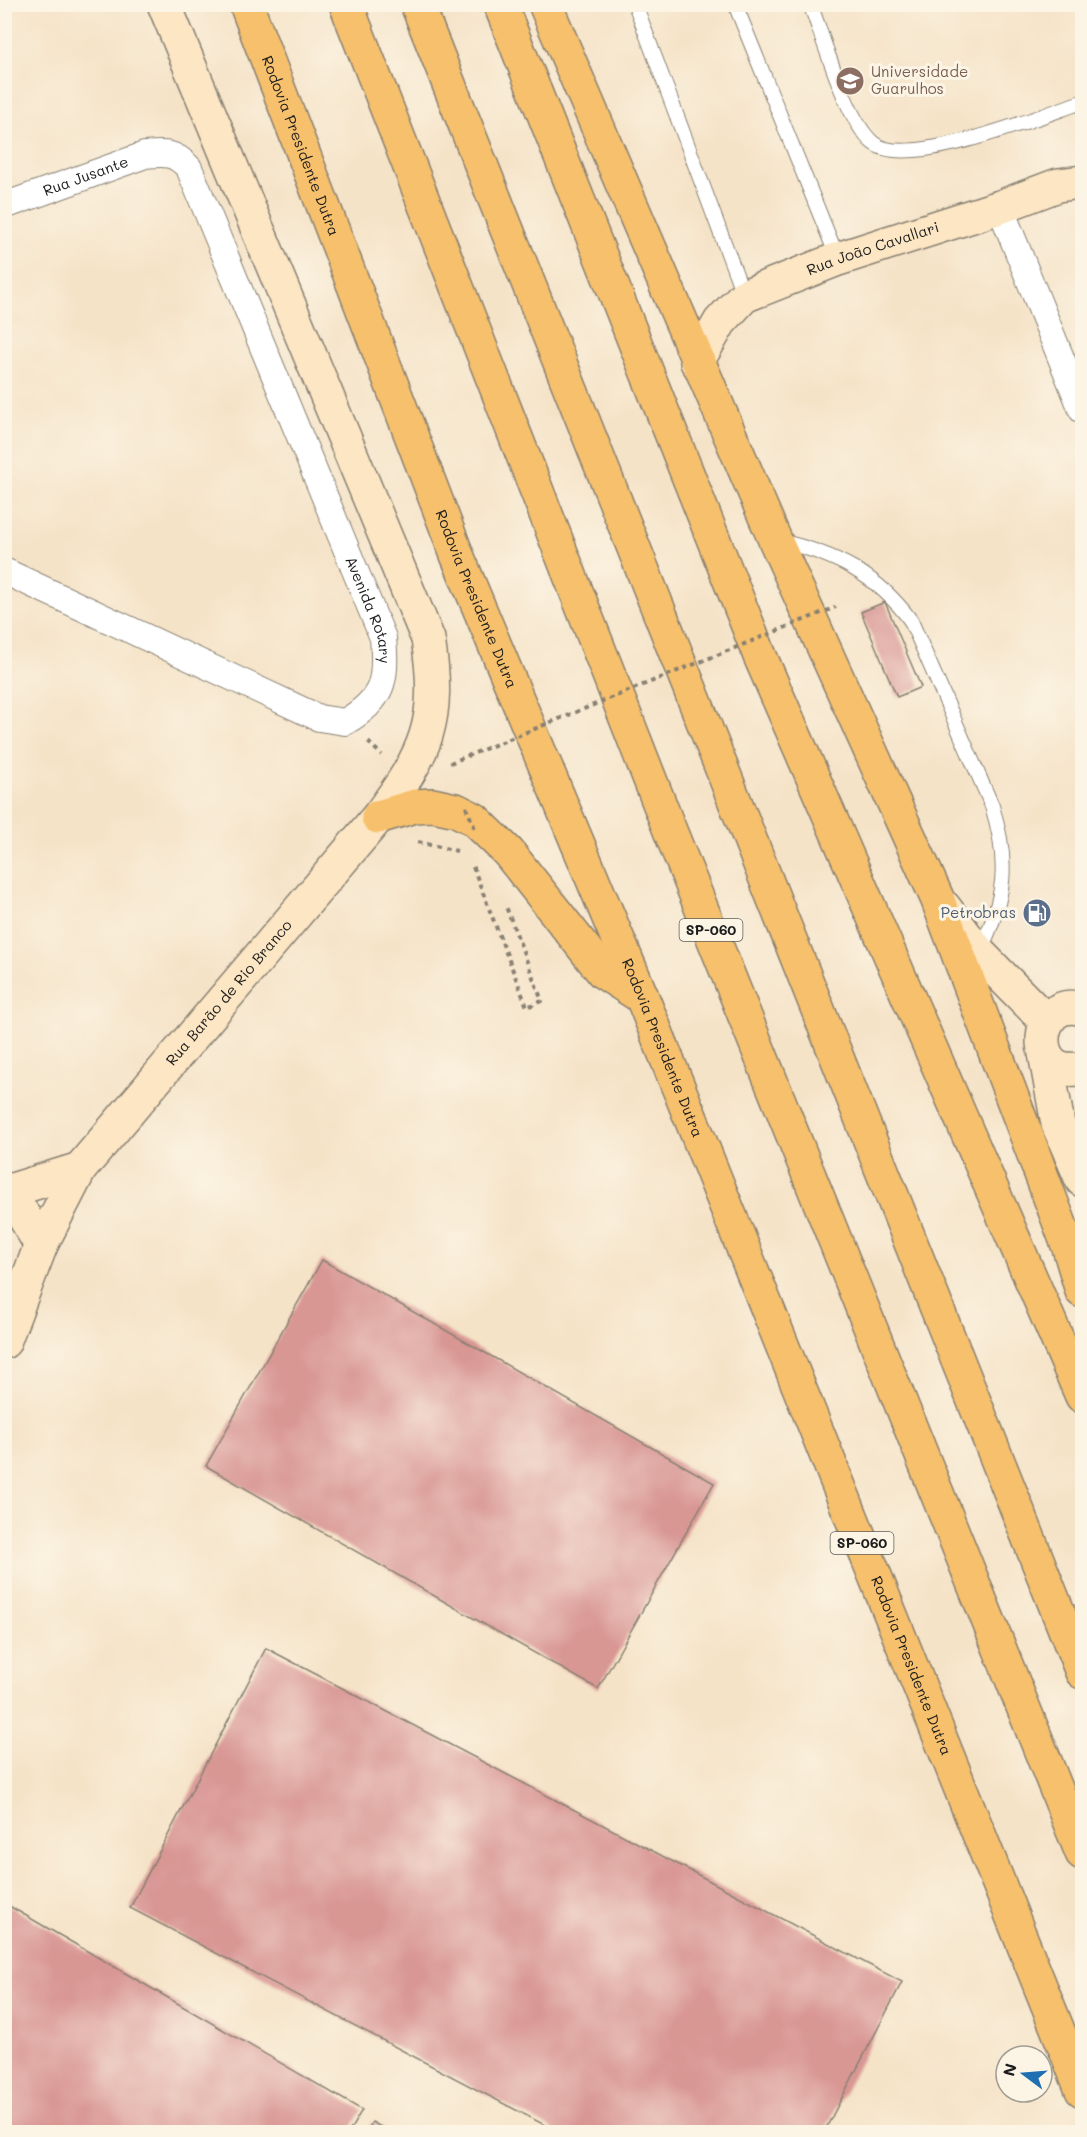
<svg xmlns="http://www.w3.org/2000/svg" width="1087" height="2137" font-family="Mali,sans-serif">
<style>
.building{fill:#d99794}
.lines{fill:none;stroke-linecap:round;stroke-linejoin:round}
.lane-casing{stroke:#888072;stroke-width:16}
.street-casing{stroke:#888072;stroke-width:28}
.secondary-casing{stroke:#888072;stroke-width:36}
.highway-casing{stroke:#888072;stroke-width:36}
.path{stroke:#888072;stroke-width:4;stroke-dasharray:4.5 4.5;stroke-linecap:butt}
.lane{stroke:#fff;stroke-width:14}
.street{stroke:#fff;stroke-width:26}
.secondary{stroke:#fce6c4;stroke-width:33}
.highway{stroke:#f7c06c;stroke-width:33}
.path-bridge{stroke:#888072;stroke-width:4;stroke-dasharray:4.5 4.5;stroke-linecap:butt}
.labels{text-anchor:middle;stroke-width:6;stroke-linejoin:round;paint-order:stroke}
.shield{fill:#fcf5e5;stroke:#5f5d58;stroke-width:1.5}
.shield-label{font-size:14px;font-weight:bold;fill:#1c1c1c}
.education-label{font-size:15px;fill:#785e54;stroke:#fcf5e5;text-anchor:start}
.street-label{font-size:15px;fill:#1c1c1c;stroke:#fcf5e5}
.service-label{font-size:15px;fill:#4e5e75;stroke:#fcf5e5;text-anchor:end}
</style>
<rect width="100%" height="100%" fill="#fcf5e5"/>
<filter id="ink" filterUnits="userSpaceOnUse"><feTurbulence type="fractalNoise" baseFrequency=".0167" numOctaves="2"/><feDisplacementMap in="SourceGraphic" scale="12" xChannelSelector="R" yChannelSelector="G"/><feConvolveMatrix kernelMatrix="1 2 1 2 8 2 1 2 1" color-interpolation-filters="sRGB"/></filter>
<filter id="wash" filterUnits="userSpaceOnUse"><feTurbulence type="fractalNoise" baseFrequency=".008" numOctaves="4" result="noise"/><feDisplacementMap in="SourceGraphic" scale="24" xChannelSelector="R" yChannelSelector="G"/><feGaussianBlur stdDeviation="1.35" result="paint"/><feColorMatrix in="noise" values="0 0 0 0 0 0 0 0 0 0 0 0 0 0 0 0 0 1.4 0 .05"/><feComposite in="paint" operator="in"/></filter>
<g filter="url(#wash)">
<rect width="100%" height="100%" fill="#f5e3c8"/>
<g id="blocks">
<g class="building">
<path d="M 885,602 L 921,687 L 897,697 L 861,612 Z"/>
<path d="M 322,1260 L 714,1483 L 598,1689 L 206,1466 Z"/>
<path d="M 266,1648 L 902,1982 L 824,2132 L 558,2132 L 130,1908 Z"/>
<path d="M 4,1903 L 362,2110 L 349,2132 L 4,2132 Z"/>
<path d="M 372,2122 L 390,2132 L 367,2132 Z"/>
</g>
</g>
</g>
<g filter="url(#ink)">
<use href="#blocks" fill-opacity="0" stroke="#888072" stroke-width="1.5"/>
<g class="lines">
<g class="lane-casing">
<g id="lane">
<path d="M 635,4 L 744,296"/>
<path d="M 735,4 L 838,259"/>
<path d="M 810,4 C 824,39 846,119 872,142 C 904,172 1043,115 1082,102"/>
<path d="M 779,541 C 834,553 878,575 911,621 L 992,806 C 1010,864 1005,898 980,951"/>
</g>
</g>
<g class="street-casing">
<g id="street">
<path id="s1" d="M 4,206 L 145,155 C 165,153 175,152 189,168 L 383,638 C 387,682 383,699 345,722 L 319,718 L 4,571"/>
<path d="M 1000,207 L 1082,410"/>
</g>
</g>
<g class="secondary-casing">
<g id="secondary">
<path id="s2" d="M 697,362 L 720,322 L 744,296 L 838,259 L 1000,207 L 1058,185 L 1082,182"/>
<path d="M 944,907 L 979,953 L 1047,1022"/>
<path d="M 1082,1009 C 1034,994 1026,1081 1082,1068"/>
<path d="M 1045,1053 L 1058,1124 L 1082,1180"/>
<path d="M 4,1189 L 9,1191 L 41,1245"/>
<path d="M 9,1191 L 80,1169"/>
<path id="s3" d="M 4,1342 L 41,1245 L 80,1169 L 378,817 C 427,752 441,721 428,639 L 164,4"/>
</g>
</g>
<g class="highway-casing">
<g id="highway">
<path id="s4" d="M 246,4 L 457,555 L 642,997 L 1082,2090"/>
<path d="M 346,4 L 669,828 L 1082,1853"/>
<path d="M 417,4 L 1082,1672"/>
<path d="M 500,4 L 760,656 L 1082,1396"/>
<path d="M 545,4 L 775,540 L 937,898 L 1069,1248 L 1082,1291"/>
<path d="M 378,817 L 415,806 L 433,805 L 456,810 L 474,819 L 508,852 L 603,972 L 642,997"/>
</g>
</g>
<g class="path">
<path d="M 368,742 L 382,755"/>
<path d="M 418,842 L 457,851"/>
<path d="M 473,867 L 527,1007 L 542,1001 L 505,904"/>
</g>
<use href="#lane" class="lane"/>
<use href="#street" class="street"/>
<use href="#secondary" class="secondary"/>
<use href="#highway" class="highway"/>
<g class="path-bridge">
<path d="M 450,763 L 836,607"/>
<path d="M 466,807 L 476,831"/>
</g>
</g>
</g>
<defs>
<g id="university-disc" transform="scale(1.5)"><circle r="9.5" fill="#8d6e63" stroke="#fcf5e5"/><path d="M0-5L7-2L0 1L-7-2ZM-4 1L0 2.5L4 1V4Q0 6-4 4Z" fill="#fff"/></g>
<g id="fuel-disc" transform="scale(1.5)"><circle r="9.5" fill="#5c6f8a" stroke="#fcf5e5"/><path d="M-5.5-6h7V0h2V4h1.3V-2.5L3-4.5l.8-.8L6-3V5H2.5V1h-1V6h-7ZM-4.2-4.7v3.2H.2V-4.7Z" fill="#fff"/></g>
</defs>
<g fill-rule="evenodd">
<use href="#university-disc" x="850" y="81"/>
<use href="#fuel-disc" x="1037" y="913"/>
</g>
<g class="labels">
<g class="shield">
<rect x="679.5" y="919" width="63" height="22" rx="4.5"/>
<rect x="830.5" y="1532" width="63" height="22" rx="4.5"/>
</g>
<g class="shield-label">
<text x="711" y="935">SP-060</text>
<text x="862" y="1548">SP-060</text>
</g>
<g class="education-label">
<text x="871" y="77">Universidade<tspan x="871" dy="17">Guarulhos</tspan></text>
</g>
<g class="street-label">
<text dy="5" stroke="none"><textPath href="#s4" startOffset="152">Rodovia Presidente Dutra</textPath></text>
<text dy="5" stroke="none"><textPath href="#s1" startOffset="87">Rua Jusante</textPath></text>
<text dy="5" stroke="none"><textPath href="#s2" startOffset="219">Rua João Cavallari</textPath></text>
<text dy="5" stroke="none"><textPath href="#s4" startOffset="638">Rodovia Presidente Dutra</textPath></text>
<text dy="5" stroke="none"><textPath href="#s1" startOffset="676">Avenida Rotary</textPath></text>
<text dy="5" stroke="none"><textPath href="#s3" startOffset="420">Rua Barão de Rio Branco</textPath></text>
<text dy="5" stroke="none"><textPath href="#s4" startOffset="1124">Rodovia Presidente Dutra</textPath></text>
<text dy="5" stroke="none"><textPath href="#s4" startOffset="1790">Rodovia Presidente Dutra</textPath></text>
</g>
<g class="service-label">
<text x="1016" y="918">Petrobras</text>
</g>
</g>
<rect width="1087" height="2137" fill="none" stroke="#fcf5e5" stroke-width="24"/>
<g transform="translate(1024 2074) rotate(286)"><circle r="28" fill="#fcf5e5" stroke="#a29e95" stroke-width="1.5"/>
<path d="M0-4.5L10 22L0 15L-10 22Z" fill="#1f6fb2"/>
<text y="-9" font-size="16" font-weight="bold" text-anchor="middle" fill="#1c1c1c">N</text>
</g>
</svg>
